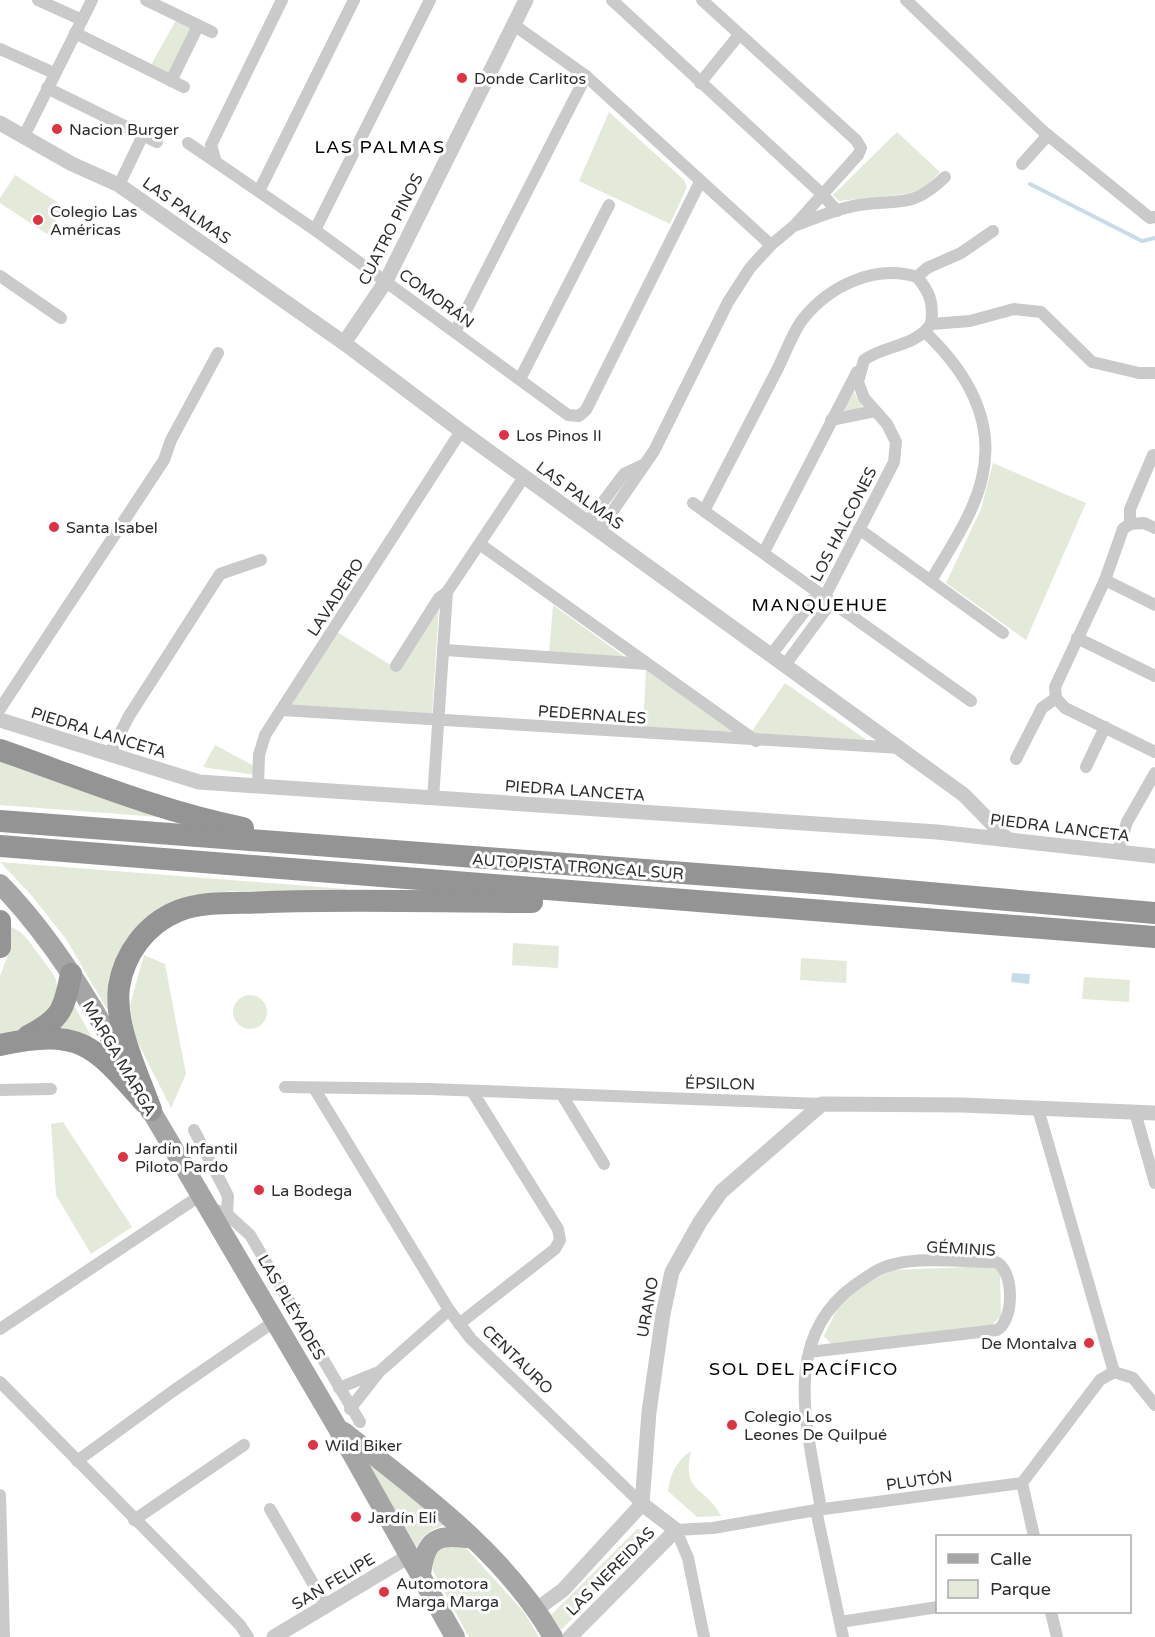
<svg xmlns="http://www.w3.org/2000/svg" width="1155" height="1637" font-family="'Varela Round',sans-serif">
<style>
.green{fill:#e3eada}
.water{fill:#c7dce9}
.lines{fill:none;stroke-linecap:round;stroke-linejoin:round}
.stream{stroke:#c7dce9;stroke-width:4}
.minor{stroke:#cacaca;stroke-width:12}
.tertiary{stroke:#cacaca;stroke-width:15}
.primary{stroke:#a5a5a5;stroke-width:20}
.motorway{stroke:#949494;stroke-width:22}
.poi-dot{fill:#df3343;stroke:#fff;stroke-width:2}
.labels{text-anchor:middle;stroke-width:6;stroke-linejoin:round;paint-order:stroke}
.poi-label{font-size:16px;fill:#2d2d2d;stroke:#fff;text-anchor:start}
.street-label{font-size:16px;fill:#2d2d2d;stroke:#fff}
.neighbourhood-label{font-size:18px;letter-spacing:1.5px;fill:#000;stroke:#fff}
</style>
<rect width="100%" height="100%" fill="#fff"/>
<g class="green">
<path d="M 176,20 L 197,30 L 172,79 L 151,65 Z"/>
<path d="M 609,112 L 684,180 L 687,187 L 670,224 L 579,181 Z"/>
<path d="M 897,132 L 940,172 C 935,177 929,184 923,188 C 908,197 860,198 839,201 L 833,195 Z"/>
<path d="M 15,175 L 65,207 L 47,234 L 0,203 L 0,198 Z"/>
<path d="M 852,389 L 863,408 L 838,413 Z"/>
<path d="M 993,463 L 1086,503 L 1026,640 L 946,583 L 981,509 Z"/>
<path d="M 553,605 L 625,657 L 549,652 Z"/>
<path d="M 439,607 L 432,714 L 291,706 L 337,632 L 399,670 Z"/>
<path d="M 646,670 L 737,732 L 643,727 Z"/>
<path d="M 785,683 L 868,741 L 750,734 Z"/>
<path d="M 215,745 L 256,767 L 255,775 L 203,767 Z"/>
<path d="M 0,758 L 159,817 L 0,805 Z"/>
<path d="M 0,862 L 346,889 L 346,894 C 294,893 212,883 167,904 L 111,1008 L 107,1009 L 66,939 L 32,896 Z"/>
<path d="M 11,927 C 25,932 31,945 40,956 C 44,963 54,972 56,980 C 65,1013 25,1031 0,1037 L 0,976 L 9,952 Z"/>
<path d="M 513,943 L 559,946 L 558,968 L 512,965 Z"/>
<path d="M 144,955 L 165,964 L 186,1074 L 171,1108 L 134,1035 L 130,1005 Z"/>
<path d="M 801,958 L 847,961 L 846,983 L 800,980 Z"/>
<path d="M 1084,977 L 1130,980 L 1129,1002 L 1082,999 Z"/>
<circle cx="250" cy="1012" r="17"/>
<path d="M 74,1005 L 94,1041 L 52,1031 Z"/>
<path d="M 63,1122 L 132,1227 L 91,1254 L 56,1195 L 51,1124 Z"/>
<path d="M 992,1266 L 1000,1273 L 1001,1316 L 992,1325 L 831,1344 L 824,1336 L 838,1307 L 864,1285 L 892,1270 Z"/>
<path d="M 691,1451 C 681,1495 707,1486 721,1516 L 697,1517 L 668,1491 C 670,1474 677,1460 691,1451 Z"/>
<path d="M 359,1455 L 445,1525 C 429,1530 421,1536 414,1552 Z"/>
<path d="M 637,1529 L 648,1530 L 648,1540 L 561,1630 L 551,1615 Z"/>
<path d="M 441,1546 L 464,1546 L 524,1612 L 539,1637 L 469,1637 L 433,1571 L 431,1555 Z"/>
</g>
<path class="water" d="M 1012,973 L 1030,974 L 1029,984 L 1011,982 Z"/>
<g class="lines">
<path class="stream" d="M 1030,184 L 1142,241 L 1155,238"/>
<g class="minor">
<path d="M 38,0 L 82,20"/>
<path d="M 146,0 L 212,32"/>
<path d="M 612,0 L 822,194 L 837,211"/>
<path d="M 906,0 L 1044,132 L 1150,218 L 1155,217"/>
<path d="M 514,25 L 586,76 L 771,245"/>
<path d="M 75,33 L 184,87"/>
<path d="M 0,49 L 54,73"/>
<path d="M 171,81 L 198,26"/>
<path d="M 700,83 L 739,35"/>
<path d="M 47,88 L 157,142"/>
<path d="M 23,138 L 92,0"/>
<path d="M 188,143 L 315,230 L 568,415 L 579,416 L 586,410 L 700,182"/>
<path d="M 215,159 L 211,145 L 282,0"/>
<path d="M 1022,164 L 1048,135"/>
<path d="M 119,185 L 143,135"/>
<path d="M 259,191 L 354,0"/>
<path d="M 796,225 C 816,218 838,208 859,205 C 900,199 912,209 945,177"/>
<path d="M 315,230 L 430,0"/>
<path d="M 0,276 L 61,318"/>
<path d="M 917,277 L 927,268 L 961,253 L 993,231"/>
<path d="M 931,324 L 970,321 L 1014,309 L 1041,312 L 1092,362 L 1139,373 L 1155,373"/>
<path d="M 455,332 L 586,76"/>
<path d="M 925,332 C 966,371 996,419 982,478 C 974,514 949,549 931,581"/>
<path d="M 520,379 L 609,205"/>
<path d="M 831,420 L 875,411"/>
<path d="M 693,503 L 704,511 C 728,465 752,418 776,372 C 785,355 792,333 803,319 C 829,286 875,264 917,277"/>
<path d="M 704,511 L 971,701"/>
<path d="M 587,523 L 624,474 L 645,464"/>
<path d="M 1130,524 L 1130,509 L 1153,455"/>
<path d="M 1130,524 L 1144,523 L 1155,528"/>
<path d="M 859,529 L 1003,633"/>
<path d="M 599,531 L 654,451 L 728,302 L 750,268 L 771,245 L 795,225 L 858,155 L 861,148 L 856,140 L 702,0"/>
<path d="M 481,545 L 756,741"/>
<path d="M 764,552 L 857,372"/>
<path d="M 1105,580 L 1155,605"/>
<path d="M 1077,638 L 1155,676"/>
<path d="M 445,650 L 647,664"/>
<path d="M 771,655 L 814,599 L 825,596"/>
<path d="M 785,665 L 827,608 L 825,596 L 894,462 L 896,442 L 887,424 L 864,398 L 858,382 L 864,360 C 886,344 914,348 931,324 C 934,304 930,292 917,277"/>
<path d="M 396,666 L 439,598 L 447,592"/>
<path d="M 1056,698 L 1055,687 L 1105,580 L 1123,529 L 1130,524"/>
<path d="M 1056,698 L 1065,708 L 1155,752"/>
<path d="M 0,709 L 164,460 L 171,440 L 218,353"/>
<path d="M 282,710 L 900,748"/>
<path d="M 110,753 L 129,716 L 220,574 L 261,560"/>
<path d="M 1016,759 L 1042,708 L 1056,698"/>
<path d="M 1086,767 L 1105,727"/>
<path d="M 258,787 L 259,755 L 265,735 L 461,431"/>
<path d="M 433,799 L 447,592 L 524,477"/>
<path d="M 1118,851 L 1127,822 L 1155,773"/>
<path d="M 285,1087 L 429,1089 L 822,1104"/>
<path d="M 314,1088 L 449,1310 L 471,1339 L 642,1504"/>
<path d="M 0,1090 L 51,1089"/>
<path d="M 562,1095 L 604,1164"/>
<path d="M 1038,1109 L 1114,1372"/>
<path d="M 1135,1112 L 1155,1183"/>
<path d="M 194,1130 L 228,1196 L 227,1214"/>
<path d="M 210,1208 L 227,1214 L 250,1235 L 360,1422"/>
<path d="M 459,1324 L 555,1249 L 560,1240 L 558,1229 L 472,1091"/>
<path d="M 0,1329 L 201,1195"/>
<path d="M 809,1352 L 997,1330 C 1014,1321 1015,1271 996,1262 C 967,1262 921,1257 895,1264 C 880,1267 868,1276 855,1285 C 778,1340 809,1432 821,1510"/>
<path d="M 1114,1372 L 1133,1378 L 1155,1405"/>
<path d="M 0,1382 L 240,1625 L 248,1637"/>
<path d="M 339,1388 L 376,1373"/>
<path d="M 350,1409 L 379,1372 L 449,1310"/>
<path d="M 77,1461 L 173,1391 L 275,1321"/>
<path d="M 1022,1483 L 1034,1536"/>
<path d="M 0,1495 L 4,1637"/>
<path d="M 270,1509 L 326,1606"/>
<path d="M 816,1510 L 843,1637"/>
<path d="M 134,1520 L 244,1445"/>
<path d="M 1051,1612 L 1057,1637"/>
<path d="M 840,1622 L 938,1607"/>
<path d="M 704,1637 L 688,1558 L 676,1530 L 713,1528 L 816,1510 L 1022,1483 L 1100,1380 L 1114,1372"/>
</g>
<g class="tertiary">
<path d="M 0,123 L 72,164 L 119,185 L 344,343 L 461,431 L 964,795 L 1006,838"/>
<path d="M 344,343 L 386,281 L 526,0"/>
<path d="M 0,720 L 199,782 L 937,832 L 1155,856"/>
<path d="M 642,1504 L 649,1412 L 663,1314 L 672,1272 L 700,1222 L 721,1192 L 822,1104 L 962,1105 L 1155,1113"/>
<path d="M 537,1609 L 563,1590 L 642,1504"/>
<path d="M 274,1637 L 409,1556"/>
<path d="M 570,1637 L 676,1530 L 642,1504"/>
</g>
<g class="primary">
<path d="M 0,884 C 53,938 92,1005 129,1071"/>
<path d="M 143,1097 L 337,1427 L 455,1637"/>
<path d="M 344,1432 C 420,1492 504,1552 553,1637"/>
<path d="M 421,1575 C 425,1538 437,1533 473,1539"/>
</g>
<g class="motorway">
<path d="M 0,750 C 80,778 159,811 243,828"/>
<path d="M 0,821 L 828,884 L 1155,913"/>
<path d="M 0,846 L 1155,937"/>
<path d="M 0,921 L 0,947"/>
<path d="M 28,1036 C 61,1019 64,1010 71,974"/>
<path d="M 0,1045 C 80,1028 93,1044 144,1102"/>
<path d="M 151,1110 C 138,1073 114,1027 119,987 C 124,954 146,924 178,911 C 205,900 239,904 268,902 C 356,899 444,902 532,902"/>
</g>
</g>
<g class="poi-dot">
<circle cx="462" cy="78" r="6"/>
<circle cx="57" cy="129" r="6"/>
<circle cx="38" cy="220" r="6"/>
<circle cx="504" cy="435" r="6"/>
<circle cx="54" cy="527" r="6"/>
<circle cx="123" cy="1157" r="6"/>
<circle cx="259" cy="1190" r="6"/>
<circle cx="1089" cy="1343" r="6"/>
<circle cx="732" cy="1425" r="6"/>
<circle cx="313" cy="1445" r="6"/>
<circle cx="356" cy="1517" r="6"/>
<circle cx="384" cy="1592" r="6"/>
</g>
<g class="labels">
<g class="poi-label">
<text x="474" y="84">Donde Carlitos</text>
<text x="69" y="135">Nacion Burger</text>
<text x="50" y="217">Colegio Las<tspan x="50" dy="18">Américas</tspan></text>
<text x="516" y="441">Los Pinos II</text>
<text x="66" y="533">Santa Isabel</text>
<text x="135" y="1154">Jardín Infantil<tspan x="135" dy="18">Piloto Pardo</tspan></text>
<text x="271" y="1196">La Bodega</text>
<text x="1077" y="1349" text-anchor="end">De Montalva</text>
<text x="744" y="1422">Colegio Los<tspan x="744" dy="18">Leones De Quilpué</tspan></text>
<text x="325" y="1451">Wild Biker</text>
<text x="368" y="1523">Jardín Eli</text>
<text x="396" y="1589">Automotora<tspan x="396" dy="18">Marga Marga</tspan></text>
</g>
<g class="street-label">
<text transform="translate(187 210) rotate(35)" y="6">LAS PALMAS</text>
<text transform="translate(390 229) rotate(-63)" y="6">CUATRO PINOS</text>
<text transform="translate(437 298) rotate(36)" y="6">COMORÁN</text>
<text transform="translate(580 495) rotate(36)" y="6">LAS PALMAS</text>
<text transform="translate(843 524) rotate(-63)" y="6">LOS HALCONES</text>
<text transform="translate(335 597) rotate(-57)" y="6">LAVADERO</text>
<text transform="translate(592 714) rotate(4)" y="6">PEDERNALES</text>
<text transform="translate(99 732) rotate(17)" y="6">PIEDRA LANCETA</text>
<text transform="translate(575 790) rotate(4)" y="6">PIEDRA LANCETA</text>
<text transform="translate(1060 827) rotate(7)" y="6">PIEDRA LANCETA</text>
<text transform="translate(578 866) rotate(4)" y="6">AUTOPISTA TRONCAL SUR</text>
<text transform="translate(120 1058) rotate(60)" y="6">MARGA MARGA</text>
<text transform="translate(720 1083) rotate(1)" y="6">ÉPSILON</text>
<text transform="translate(961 1248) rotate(3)" y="6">GÉMINIS</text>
<text transform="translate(292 1307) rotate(60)" y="6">LAS PLÉYADES</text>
<text transform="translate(647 1307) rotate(-80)" y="6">URANO</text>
<text transform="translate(518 1359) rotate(44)" y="6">CENTAURO</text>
<text transform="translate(919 1480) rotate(-8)" y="6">PLUTÓN</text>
<text transform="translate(610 1571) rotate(-45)" y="6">LAS NEREIDAS</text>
<text transform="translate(333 1581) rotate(-31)" y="6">SAN FELIPE</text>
</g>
<g class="neighbourhood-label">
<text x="380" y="153">LAS PALMAS</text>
<text x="820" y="611">MANQUEHUE</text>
<text x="804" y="1375">SOL DEL PACÍFICO</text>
</g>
</g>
<rect x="936" y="1535" width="195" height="78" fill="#ffffff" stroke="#ababab" stroke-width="1.5"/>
<rect x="948" y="1554" width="30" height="9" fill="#a5a5a5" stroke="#ababab" stroke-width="1.5"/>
<text x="990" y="1565" font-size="18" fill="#2d2d2d">Calle</text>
<rect x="948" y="1580" width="30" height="18" fill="#e3eada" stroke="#ababab" stroke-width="1.5"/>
<text x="990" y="1595" font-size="18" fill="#2d2d2d">Parque</text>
</svg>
